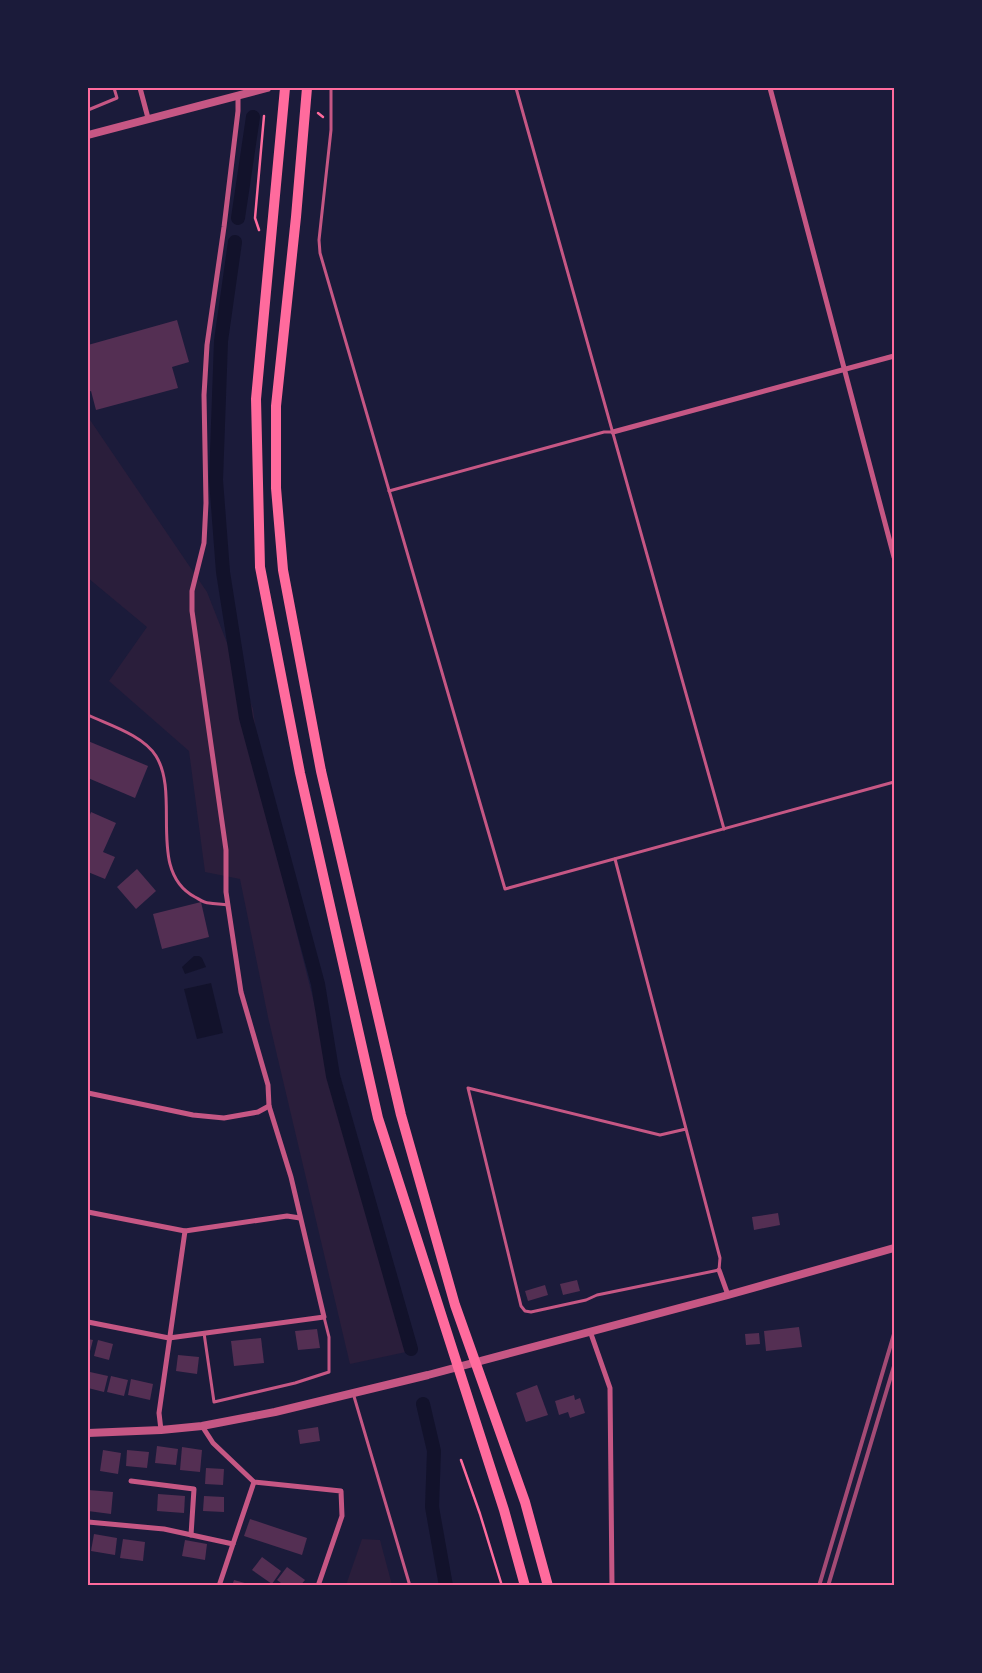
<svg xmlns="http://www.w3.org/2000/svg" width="982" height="1673" font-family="'Nunito Sans',sans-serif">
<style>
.green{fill:#2a1e3b}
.water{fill:#12122b}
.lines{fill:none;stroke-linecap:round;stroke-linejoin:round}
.canal{stroke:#12122b;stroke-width:14}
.building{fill:#542f53}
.path{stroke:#ff6b9d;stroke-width:2.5}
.service{stroke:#c65784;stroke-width:3}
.minor{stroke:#c65784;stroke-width:5}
.tertiary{stroke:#c65784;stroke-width:8}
.trunk{stroke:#ff6b9d;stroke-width:10}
.rail{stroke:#a44b75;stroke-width:4}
.neatline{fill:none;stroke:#ff6b9d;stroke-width:2}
</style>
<rect width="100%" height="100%" fill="#1b1b3a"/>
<g class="green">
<path d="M 88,417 L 207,592 L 253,709 L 267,815 L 361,1190 L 406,1352 L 350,1364 L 268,1017 L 240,879 L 205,872 L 189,751 L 109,681 L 147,627 L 88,578 Z"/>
<path d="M 362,1539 L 380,1540 L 392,1585 L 346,1585 Z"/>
</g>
<g class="water">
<path d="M 194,956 L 199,956 L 202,958 L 206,967 L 185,974 L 182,967 Z"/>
<path d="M 211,983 L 223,1033 L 197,1039 L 184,989 Z"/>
</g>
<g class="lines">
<g class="canal">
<path d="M 238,218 L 253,117"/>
<path d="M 235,242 L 221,341 L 216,480 L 223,572 L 246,718 L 318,984 L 333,1076 L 411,1349"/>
<path d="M 423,1404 L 434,1451 L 432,1507 L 446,1586"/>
</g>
</g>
<g class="building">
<path d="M 177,320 L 189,362 L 172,367 L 178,388 L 96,410 L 91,391 L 88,392 L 88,345 Z"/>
<path d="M 88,741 L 148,766 L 135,798 L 88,778 Z"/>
<path d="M 91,812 L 116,823 L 103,852 L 115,857 L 105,879 L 88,872 L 88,820 Z"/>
<path d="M 137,869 L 156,891 L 136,909 L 117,887 Z"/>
<path d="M 201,902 L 209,937 L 162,949 L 153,914 Z"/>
<path d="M 778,1213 L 780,1225 L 754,1230 L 752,1217 Z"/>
<path d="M 577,1280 L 580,1291 L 563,1295 L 560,1284 Z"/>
<path d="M 545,1285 L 548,1295 L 528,1301 L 525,1291 Z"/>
<path d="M 799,1327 L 802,1347 L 766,1351 L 764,1331 Z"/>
<path d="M 317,1329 L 320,1348 L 298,1350 L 295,1331 Z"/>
<path d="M 759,1333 L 760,1344 L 746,1345 L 745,1334 Z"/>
<path d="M 261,1338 L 264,1363 L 234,1366 L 231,1341 Z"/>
<path d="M 88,1339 L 93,1340 L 89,1355 L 88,1355 Z"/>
<path d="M 98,1340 L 113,1344 L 109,1360 L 94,1356 Z"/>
<path d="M 178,1355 L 199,1357 L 197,1374 L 176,1371 Z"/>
<path d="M 90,1372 L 108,1376 L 104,1392 L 88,1388 Z"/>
<path d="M 111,1376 L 128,1380 L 124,1396 L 107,1392 Z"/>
<path d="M 131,1379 L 153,1384 L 150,1400 L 128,1395 Z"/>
<path d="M 537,1385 L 548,1415 L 526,1422 L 516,1393 Z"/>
<path d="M 574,1395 L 575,1400 L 580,1398 L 585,1413 L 570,1418 L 568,1412 L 559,1415 L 555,1401 Z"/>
<path d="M 318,1427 L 320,1441 L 300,1444 L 298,1430 Z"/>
<path d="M 157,1446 L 178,1449 L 176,1465 L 155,1463 Z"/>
<path d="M 182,1447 L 202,1450 L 200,1472 L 180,1470 Z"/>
<path d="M 103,1450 L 121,1453 L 118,1474 L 100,1471 Z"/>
<path d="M 127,1450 L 149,1452 L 147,1468 L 126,1466 Z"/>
<path d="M 206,1468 L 224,1469 L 223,1485 L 205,1484 Z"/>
<path d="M 88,1490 L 113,1492 L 111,1514 L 88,1511 Z"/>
<path d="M 158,1494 L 185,1496 L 184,1513 L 157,1511 Z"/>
<path d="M 204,1496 L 224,1497 L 224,1512 L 203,1511 Z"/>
<path d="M 250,1519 L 307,1538 L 302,1555 L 244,1536 Z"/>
<path d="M 94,1534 L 117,1538 L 115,1555 L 91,1551 Z"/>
<path d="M 123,1539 L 145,1542 L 143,1561 L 120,1558 Z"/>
<path d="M 185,1540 L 207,1544 L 205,1560 L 182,1556 Z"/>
<path d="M 262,1557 L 281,1571 L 272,1584 L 252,1570 Z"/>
<path d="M 287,1567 L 305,1580 L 300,1586 L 285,1586 L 277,1580 Z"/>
<path d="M 234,1580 L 252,1585 L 252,1586 L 232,1586 Z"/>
</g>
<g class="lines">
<g class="path">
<path d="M 318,113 L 323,117"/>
<path d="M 259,230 L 255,218 L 264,116"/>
<path d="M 461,1460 L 480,1514 L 502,1586"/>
</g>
<g class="service">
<path d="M 331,88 L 331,130 L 319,240 L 320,253 L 505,889 L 894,782"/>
<path d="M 516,88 L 724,829"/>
<path d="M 88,110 L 117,98 L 114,88"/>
<path d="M 389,491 L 604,432 L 613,432"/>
<path d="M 88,715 C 109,725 143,735 156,756 C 181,796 146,871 195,897 C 199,899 204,903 209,903 C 215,904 222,904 228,905"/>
<path d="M 615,859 L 720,1258 L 719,1270 L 597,1295 L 586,1300 L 531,1312 L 525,1311 L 521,1306 L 468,1088 L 660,1135 L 686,1129"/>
<path d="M 204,1333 L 214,1402 L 295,1383 L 329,1372 L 329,1337 L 324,1317"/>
<path d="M 353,1393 L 410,1586"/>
</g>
<g class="minor">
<path d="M 140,88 L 148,118"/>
<path d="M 770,88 L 894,557"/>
<path d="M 613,432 L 894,356"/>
<path d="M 88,1093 L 193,1115 L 224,1118 L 258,1112 L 269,1106 L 268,1085 L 241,992 L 226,892 L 226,850 L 192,611 L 192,591 L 204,543 L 206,503 L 204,395 L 207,345 L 224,227 L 238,111 L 238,96"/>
<path d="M 88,1212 L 185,1231 L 287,1216 L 300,1218"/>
<path d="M 719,1270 L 728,1295"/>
<path d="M 88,1322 L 169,1338 L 324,1317 L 291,1177 L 269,1106"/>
<path d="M 590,1331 L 610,1388 L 612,1586"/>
<path d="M 202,1426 L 213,1443 L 254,1482 L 341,1491 L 342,1516 L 318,1586"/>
<path d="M 161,1430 L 159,1413 L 185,1231"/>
<path d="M 131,1481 L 194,1489 L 191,1535"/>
<path d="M 88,1522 L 164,1529 L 233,1544 L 219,1586"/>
<path d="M 233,1544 L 254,1482"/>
</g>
<g class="tertiary">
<path d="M 88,135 L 267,88"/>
<path d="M 88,1433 L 161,1430 L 202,1426 L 275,1412 L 428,1375 L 728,1295 L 894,1248"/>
</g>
<g class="trunk">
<path d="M 285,88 L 256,399 L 260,567 L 300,773 L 378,1118 L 504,1510 L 525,1586"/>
<path d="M 307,88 L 296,217 L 276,406 L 276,488 L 283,570 L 321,771 L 401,1115 L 455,1305 L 525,1502 L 548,1586"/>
</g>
<g class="rail">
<path d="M 819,1586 L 894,1334"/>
<path d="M 828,1586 L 894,1366"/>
</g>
</g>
<rect width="982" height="1673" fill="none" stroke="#1b1b3a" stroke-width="178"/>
<rect x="89" y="89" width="804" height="1495" class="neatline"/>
</svg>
